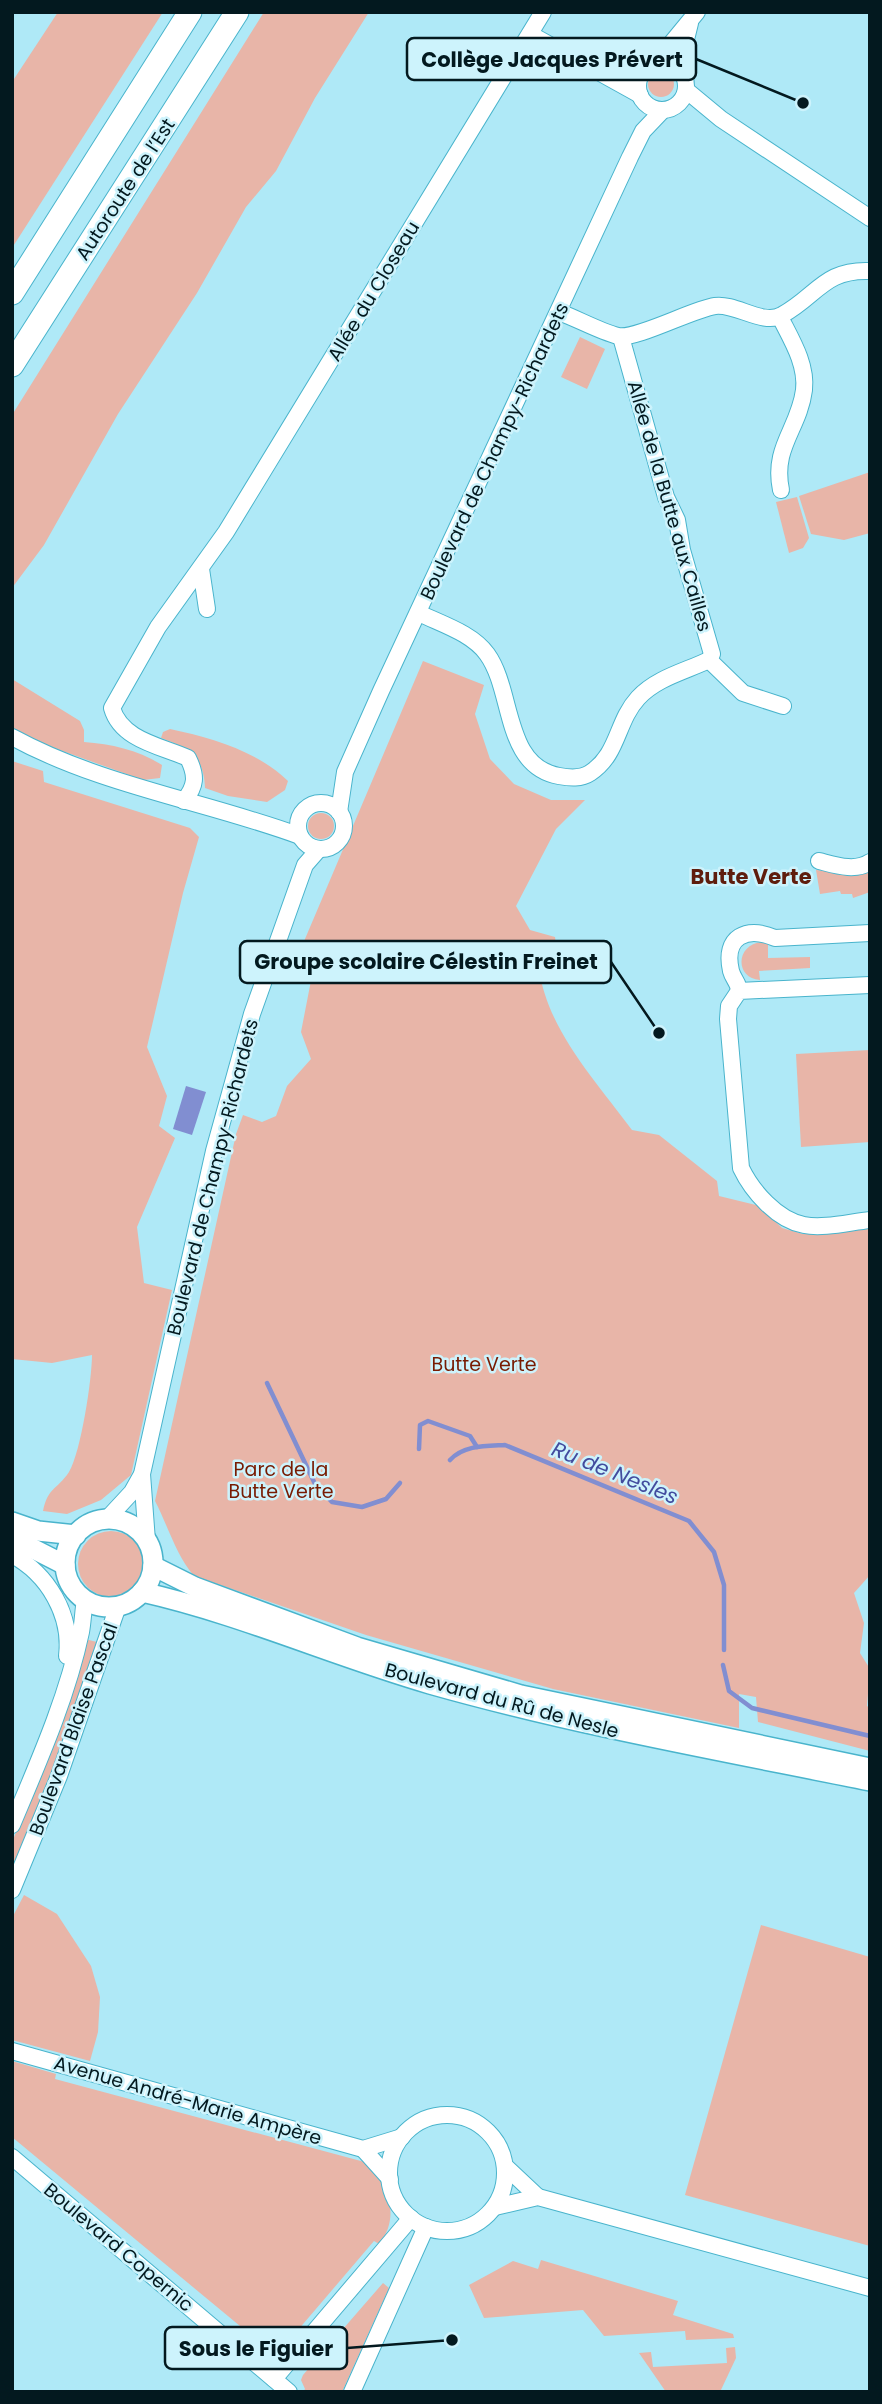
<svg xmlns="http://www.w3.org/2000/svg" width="882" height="2404" font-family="Poppins,sans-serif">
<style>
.green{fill:#e8b5a8}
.water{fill:#818ed1}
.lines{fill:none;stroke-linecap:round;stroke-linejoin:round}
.stream{stroke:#818ed1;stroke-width:4.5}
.minor-casing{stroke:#49b4cc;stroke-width:18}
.major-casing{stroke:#49b4cc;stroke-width:22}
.highway-casing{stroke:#49b4cc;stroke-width:25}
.minor{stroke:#fff;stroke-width:16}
.major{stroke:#fff;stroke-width:19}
.highway{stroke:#fff;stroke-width:23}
.labels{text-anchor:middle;stroke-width:5;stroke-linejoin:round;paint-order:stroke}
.street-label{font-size:19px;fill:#03191f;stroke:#cdf3fc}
.park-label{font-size:19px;fill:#781b02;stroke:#cdf3fc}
.neighbourhood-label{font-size:21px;font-weight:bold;fill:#5f1d0d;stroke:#cdf3fc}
.water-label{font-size:21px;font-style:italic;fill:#424c9e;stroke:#cdf3fc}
.leader{fill:none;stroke:#03191f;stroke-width:2.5}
.callout-dot{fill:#03191f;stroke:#cdf3fc;stroke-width:2.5}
.callout{fill:#cdf3fc;stroke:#03191f;stroke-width:2.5}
.callout-label{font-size:21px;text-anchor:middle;font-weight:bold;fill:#03191f}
</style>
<rect width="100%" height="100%" fill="#afe9f7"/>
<g class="green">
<path d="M 58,12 L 163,12 L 12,248 L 12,82 Z"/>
<path d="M 264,12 L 369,12 L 315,98 L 276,171 L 246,207 L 197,293 L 118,414 L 44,545 L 12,588 L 12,415 Z"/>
<circle cx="661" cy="84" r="13"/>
<path d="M 580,337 L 605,349 L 587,389 L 561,377 Z"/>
<path d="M 870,472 L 870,533 L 844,540 L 811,534 L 799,496 Z"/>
<path d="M 797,497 L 809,538 L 803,548 L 789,553 L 776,502 Z"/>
<path d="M 423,661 L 484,685 L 475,714 L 490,759 L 514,784 L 551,800 L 585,800 L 556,829 L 516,906 L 530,930 L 555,937 L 557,951 L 539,969 C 548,1031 596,1081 632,1130 L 659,1135 L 717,1181 L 719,1196 L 760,1206 L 782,1228 L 803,1234 L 870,1227 L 870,1575 L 854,1593 L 864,1623 L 860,1653 L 870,1669 L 867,1706 L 870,1708 L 870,1751 L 758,1722 L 756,1697 L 739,1694 L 739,1728 L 553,1689 L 366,1635 L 194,1576 C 176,1555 168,1526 155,1501 L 236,1134 L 243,1115 L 262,1122 L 276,1116 L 287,1086 L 311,1059 L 301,1032 L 315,960 L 302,946 Z"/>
<path d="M 12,679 L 80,721 L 84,730 L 84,742 C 112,744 138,750 162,765 L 160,778 L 143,780 L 29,739 L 12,727 Z"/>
<path d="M 170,729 C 212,738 257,751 288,781 L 285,790 L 267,802 L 228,796 L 205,788 C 204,756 188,748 161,738 L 163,732 Z"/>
<path d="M 12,761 L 43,771 L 44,782 L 190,828 L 199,837 L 183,893 L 147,1047 L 167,1096 L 159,1126 L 175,1138 L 137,1227 L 144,1283 L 172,1290 L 131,1475 L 101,1500 L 67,1514 L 43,1511 C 48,1487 57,1490 69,1472 C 81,1452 92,1379 92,1355 L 52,1363 L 12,1359 Z"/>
<circle cx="321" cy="826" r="13"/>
<path d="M 870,867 L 870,892 L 853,898 L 852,894 L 841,894 L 840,891 L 820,894 L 816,870 L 844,873 Z"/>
<path d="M 762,942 L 768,943 L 768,958 L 810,957 L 810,968 L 759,971 L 760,980 C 734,978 736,944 762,942 Z"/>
<path d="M 870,1050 L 870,1142 L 801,1147 L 796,1054 Z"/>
<circle cx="111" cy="1564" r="33"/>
<path d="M 85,1639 L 97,1642 L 69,1731 L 12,1872 L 12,1842 L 32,1795 Z"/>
<path d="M 24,1895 L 57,1914 L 91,1966 L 100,1997 L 98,2032 L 90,2061 L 12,2040 L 12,1918 Z"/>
<path d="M 761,1925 L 870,1957 L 870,2246 L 685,2195 Z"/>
<path d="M 12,2061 L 56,2074 L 55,2079 L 372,2164 C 389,2190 400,2218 379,2244 L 374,2241 L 286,2344 L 264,2346 L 12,2137 Z"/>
<path d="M 541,2260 L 678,2301 L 673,2315 L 733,2334 L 734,2338 L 686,2340 L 685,2331 L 604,2336 L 583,2310 L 484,2318 L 469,2285 L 513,2261 L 538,2269 Z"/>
<path d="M 383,2283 L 389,2288 L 342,2392 L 303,2392 L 305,2389 L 301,2380 L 303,2375 Z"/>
<path d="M 735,2347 L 736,2358 L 720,2392 L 666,2392 L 639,2353 L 651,2352 L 653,2367 L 727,2363 L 726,2348 Z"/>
</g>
<path class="water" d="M 186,1086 L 206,1092 L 192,1135 L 173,1129 Z"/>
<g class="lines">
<g class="stream">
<path d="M 267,1383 L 315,1484 L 332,1502 L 362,1507 L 386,1499 L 400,1483"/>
<path d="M 419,1449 L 420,1425 L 428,1421 L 470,1436 L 477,1447"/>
<path d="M 450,1460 C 464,1445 486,1446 505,1445 L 689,1521 L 714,1552 L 724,1585 L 724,1650"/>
<path d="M 723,1665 L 729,1691 L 752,1708 L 870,1736"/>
</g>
<g class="minor-casing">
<g id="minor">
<path d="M 530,34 L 640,95"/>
<circle cx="662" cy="86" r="24"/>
<path d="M 655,63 L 697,12"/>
<path d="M 679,68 L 690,23"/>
<path d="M 595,69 L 645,69"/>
<path d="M 686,90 L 721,119 L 870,218"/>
<path d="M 559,312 C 578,319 599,331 618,336 C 636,340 693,309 715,306 C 736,303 763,326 782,315 C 817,296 824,269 870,271"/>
<path d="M 780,317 C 791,339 807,364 804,390 C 799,429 772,447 781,490"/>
<path d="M 621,337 L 666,497 L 677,520 L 682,550 L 712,654 L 709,660"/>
<path d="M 201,569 L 207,609"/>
<path d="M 419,613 C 441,624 472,633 487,654 C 514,691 503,766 559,776 C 570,778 581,779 590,773 C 619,754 616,722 638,698 C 656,678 686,671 709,660"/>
<path d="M 709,660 L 743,693 L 783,706"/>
<path d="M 12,737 C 102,786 205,801 300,836"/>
<path d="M 184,801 C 196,786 197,776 188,758 C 161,746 121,740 112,708 L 158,627 L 226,532 L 543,12"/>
<circle cx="321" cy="826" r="23"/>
<path d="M 339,812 L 345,772 L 381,691 L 630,157 L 643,131 L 663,110"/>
<path d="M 819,861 C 835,865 855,872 870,862"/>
<path d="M 870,985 L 739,991 L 729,1006 L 728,1019 L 741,1168 C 752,1191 777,1220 804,1225 C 823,1229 850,1222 870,1220"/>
<path d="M 739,991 C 739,983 733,979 731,971 C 723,936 747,926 775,938 L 870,933"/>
<path d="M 107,1519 L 132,1492 L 141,1476"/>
<path d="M 147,1541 L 142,1474 L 214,1151 L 252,1014 L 305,865 L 319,849"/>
<path d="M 12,1555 C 48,1574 72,1615 67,1656"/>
<path d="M 12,1825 C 38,1763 67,1698 81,1632 C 83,1621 83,1611 85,1600"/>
<path d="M 12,1890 L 59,1776 L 118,1606"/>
<path d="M 12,2051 L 363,2149 L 402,2137"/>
<circle cx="447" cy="2173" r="58"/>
<path d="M 363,2149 L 390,2179"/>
<path d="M 12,2157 L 289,2392"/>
<path d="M 505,2166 L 538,2197"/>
<path d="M 495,2207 L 538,2197 L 870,2288"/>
<path d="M 274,2379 L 411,2218"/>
<path d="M 352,2392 L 426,2227"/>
</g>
</g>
<g class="major-casing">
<g id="major">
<circle cx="109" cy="1563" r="44"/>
<path d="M 12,1522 L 38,1531 L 76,1535"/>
<path d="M 12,1538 L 65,1565"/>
<path d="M 153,1566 L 195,1587 L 357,1647 L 521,1695 L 870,1768"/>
<path d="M 142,1592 C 240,1614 333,1656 430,1684 C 575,1725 722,1751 870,1781"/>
</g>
</g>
<g class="highway-casing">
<g id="highway">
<path d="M 12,293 L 190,12"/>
<path d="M 12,365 L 237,12"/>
</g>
</g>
<use href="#minor" class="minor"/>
<use href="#major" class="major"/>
<use href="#highway" class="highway"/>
</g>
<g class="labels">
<g class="street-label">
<text transform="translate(125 189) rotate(-57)" y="7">Autoroute de l’Est</text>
<text transform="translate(373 291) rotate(-59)" y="7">Allée du Closeau</text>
<text transform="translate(494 451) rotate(-65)" y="7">Boulevard de Champy-Richardets</text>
<text transform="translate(670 506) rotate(74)" y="7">Allée de la Butte aux Cailles</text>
<text transform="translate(212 1177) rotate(-76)" y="7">Boulevard de Champy-Richardets</text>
<text transform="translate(502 1700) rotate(15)" y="7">Boulevard du Rû de Nesle</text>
<text transform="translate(73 1729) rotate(-70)" y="7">Boulevard Blaise Pascal</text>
<text transform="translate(188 2100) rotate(16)" y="7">Avenue André-Marie Ampère</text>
<text transform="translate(119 2247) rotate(40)" y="7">Boulevard Copernic</text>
</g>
<g class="park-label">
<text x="484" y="1371">Butte Verte</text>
<text x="281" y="1476">Parc de la<tspan x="281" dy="22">Butte Verte</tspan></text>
</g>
<g class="neighbourhood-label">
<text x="751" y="884">Butte Verte</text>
</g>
<g class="water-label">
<text transform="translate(615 1473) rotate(22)" y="7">Ru de Nesles</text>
</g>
</g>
<path class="leader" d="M803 103L696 59M659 1033L611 962M452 2340L347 2348"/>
<g class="callout-dot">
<circle cx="803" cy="103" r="7"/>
<circle cx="659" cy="1033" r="7"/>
<circle cx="452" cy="2340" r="7"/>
</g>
<g class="callout">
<rect x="407" y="38" width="289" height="42" rx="7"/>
<rect x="240" y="941" width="371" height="42" rx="7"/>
<rect x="165" y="2327" width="182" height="42" rx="7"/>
</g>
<g class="callout-label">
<text x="552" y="67">Collège Jacques Prévert</text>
<text x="426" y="969">Groupe scolaire Célestin Freinet</text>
<text x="256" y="2356">Sous le Figuier</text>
</g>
<rect width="882" height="2404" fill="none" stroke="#03191f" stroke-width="28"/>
</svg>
